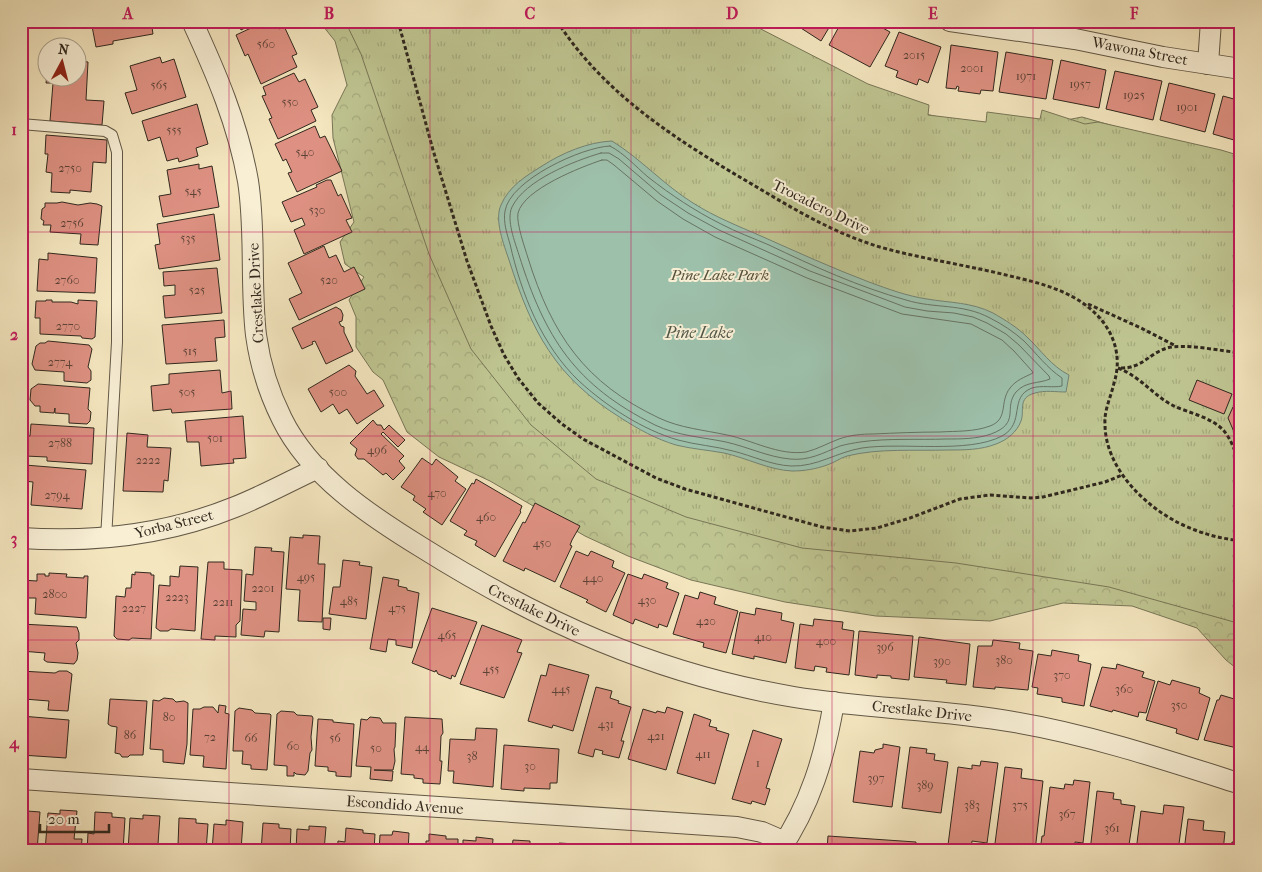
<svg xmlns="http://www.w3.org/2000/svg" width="1262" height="872" font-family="'IM FELL French Canon',serif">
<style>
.forest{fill:url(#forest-crowns);stroke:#787657}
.park{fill:url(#park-tufts);stroke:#787657}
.water{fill:#9dc0ab;stroke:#728373}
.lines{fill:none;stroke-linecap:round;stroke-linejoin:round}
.shore{stroke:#677464;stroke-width:1}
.building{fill:#de9182;stroke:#31281e}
.service-casing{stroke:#625846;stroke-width:12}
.minor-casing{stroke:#625846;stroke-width:22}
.path{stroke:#31281e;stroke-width:3;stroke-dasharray:4 2.5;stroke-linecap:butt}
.service{stroke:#f8efd5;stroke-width:10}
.minor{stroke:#f8efd5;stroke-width:20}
.grid{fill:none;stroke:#c2185b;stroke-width:1;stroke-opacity:0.55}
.labels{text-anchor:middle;stroke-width:4;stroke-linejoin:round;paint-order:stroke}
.number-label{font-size:12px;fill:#5c4237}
.street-label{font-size:15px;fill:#31281e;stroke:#f8efd5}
.park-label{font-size:15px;font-style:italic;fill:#544f3a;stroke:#f8efd5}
.water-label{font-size:16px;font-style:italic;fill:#515648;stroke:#f8efd5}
.neatline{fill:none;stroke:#c2185b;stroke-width:2}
.grid-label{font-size:16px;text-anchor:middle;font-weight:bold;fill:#c2185b}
</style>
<defs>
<pattern id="forest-crowns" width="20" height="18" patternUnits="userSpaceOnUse" patternTransform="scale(1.25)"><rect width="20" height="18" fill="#bec490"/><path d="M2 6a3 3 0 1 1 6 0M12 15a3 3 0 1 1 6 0" fill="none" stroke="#a4a87c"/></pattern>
<pattern id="park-tufts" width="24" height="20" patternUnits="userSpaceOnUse" patternTransform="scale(1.25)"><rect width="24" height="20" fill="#bec490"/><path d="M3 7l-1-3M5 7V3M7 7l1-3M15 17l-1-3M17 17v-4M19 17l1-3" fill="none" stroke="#a4a87c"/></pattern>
</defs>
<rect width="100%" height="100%" fill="#f4e6bf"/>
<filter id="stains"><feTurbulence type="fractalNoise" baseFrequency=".004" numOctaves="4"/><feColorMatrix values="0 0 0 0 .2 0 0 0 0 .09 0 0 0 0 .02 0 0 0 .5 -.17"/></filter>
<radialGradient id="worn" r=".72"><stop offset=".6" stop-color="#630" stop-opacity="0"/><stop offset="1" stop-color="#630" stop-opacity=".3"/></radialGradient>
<path class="forest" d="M 319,21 L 738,21 L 917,112 L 981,127 L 1046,124 L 1082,117 L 1222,157 L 1241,550 L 1241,672 L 1226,660 L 1197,628 L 1132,606 L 1063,603 L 990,621 L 876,616 L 785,602 L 691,580 L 628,556 L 585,536 L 490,481 L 439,457 L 407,432 L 383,380 L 373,372 L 356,347 L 356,317 L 349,300 L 364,277 L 345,264 L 340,242 L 354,222 L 333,138 L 332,115 L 347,85 L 335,41 Z"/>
<path class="park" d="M 345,21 L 749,21 L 755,26 L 868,84 L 929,105 L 928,115 L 986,122 L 987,112 L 1040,119 L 1042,110 L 1085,124 L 1098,122 L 1221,150 L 1241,156 L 1241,624 L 1109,587 L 956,563 L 802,548 L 686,517 L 596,479 L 531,425 L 471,349 L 429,254 L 361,54 Z"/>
<path class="water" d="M 612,141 C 641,159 664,185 693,203 C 715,217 738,226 761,236 C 797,252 832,268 869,282 C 888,289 907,296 927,299 C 950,303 971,302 993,313 C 1005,320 1017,327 1027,337 C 1041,350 1051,366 1069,375 L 1066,392 C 1056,392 1045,390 1035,393 C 1017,398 1025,410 1021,421 C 1017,432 1007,440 996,444 C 981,450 964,450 948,450 C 915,451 879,448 847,456 C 840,458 834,463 827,465 C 816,469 804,471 792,471 C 769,470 747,458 724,453 C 708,450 692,449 676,445 C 656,439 638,429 621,418 C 555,377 532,332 509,260 C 504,245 494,220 501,205 C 509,186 526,176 542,166 C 562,153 588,142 612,141 Z"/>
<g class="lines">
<g class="shore">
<path d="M 610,146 C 625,154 635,166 648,177 C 671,195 695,211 721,224 C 736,232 753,238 769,245 C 813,266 859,287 906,300 C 935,309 962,303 990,318 C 1002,324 1014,332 1024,341 C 1037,354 1047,368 1062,378 L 1062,386 C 1053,388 1042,385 1032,388 C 1008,397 1026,423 1002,436 C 968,454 902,442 862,448 C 837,452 817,467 791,466 C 771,465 753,456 733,451 C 715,446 696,445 678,440 C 643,430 606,406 579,381 C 542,346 521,293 510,244 C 507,234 503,222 505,211 C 510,180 582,147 610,146 Z"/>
<path d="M 601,153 L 609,153 L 619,159 L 661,195 L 688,213 L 719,230 L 810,271 L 905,307 L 927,311 L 954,313 L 973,317 L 987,323 L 1006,334 L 1019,345 L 1049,376 L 1050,379 C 1038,384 1026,381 1016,392 C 1003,408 1021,423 991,434 C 977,439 961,439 946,439 C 918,440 888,438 860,442 C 854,443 847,444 840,446 C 823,453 809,461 790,459 C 768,457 748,447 726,442 C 702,437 678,436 655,425 C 575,385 545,338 519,255 C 515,242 506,220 512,207 C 525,180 574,161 601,153 Z"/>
<path d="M 602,160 L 607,160 L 614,165 L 657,201 L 683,219 L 715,237 L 807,278 L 902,314 L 971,324 L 1002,340 L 1014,351 L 1032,371 L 1033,373 C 1025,377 1016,380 1010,388 C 999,402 1009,419 990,426 C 974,432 956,431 940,432 C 917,432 895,433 873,434 C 862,434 850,435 839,439 C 828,443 818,449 806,452 C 779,456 752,440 727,435 C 704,430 680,428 659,418 C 585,383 552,335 528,258 C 525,248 516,223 518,213 C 524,189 581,167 602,160 Z"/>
</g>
</g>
<g class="building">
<path d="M 91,21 L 151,21 L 153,34 L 113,41 L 113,44 L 96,47 Z"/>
<path d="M 237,21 L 259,21 L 241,30 Z"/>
<path d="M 266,21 L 276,21 L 279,29 L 284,26 L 297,54 L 292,56 L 297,67 L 261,84 L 248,54 L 245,56 L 236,35 Z"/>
<path d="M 790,21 L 833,21 L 821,41 Z"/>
<path d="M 842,21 L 870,21 L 890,32 L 870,67 L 829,45 Z"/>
<path d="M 899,32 L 941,47 L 928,83 L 919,79 L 917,85 L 896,77 L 898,71 L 885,66 Z"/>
<path d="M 951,45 L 998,52 L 993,91 L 981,90 L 980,94 L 958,91 L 959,87 L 957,86 L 956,89 L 946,88 Z"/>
<path d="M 1006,52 L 1053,60 L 1046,99 L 999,92 Z"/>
<path d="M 160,57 L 162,63 L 174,59 L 186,97 L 132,114 L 125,93 L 137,90 L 130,66 Z"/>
<path d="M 1061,60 L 1106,70 L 1099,108 L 1053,99 Z"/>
<path d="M 78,61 L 88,62 L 86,100 L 104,101 L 102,125 L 50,121 L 53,83 L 46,83 L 48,66 L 48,78 L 78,78 Z"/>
<path d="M 1115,71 L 1162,81 L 1153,120 L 1106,109 Z"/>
<path d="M 294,73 L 299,82 L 305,79 L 318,107 L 311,110 L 316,121 L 278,139 L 269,119 L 272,118 L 262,96 L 266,95 L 263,87 Z"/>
<path d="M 1169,83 L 1215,94 L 1205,132 L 1160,120 Z"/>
<path d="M 1223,96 L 1241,101 L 1241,142 L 1213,134 Z"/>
<path d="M 197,104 L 208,144 L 196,148 L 198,156 L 179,162 L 178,158 L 167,161 L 160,137 L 148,141 L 142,121 Z"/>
<path d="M 315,126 L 320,138 L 325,136 L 342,171 L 297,192 L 288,173 L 292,172 L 286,159 L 283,161 L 275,144 Z"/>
<path d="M 46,135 L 107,140 L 106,163 L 93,162 L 91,192 L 70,190 L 70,193 L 51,192 L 52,173 L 46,172 L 48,154 L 45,154 Z"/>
<path d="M 199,164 L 199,169 L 212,166 L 219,207 L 163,217 L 159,196 L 171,194 L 167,170 Z"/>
<path d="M 327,180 L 331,180 L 338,196 L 341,194 L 352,218 L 346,220 L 352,232 L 304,254 L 294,230 L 305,225 L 302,218 L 291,222 L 282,202 L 317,187 L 316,185 Z"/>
<path d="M 62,202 L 78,205 L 90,203 L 97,204 L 102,206 L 98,245 L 80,244 L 81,234 L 50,232 L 51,225 L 43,225 L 44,221 L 41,219 L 42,209 L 45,207 L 45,203 L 57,203 Z"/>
<path d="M 214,214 L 220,260 L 159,269 L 155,245 L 160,244 L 157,224 Z"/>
<path d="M 324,246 L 329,258 L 336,255 L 344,272 L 354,267 L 365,289 L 299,320 L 289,299 L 302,293 L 288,263 Z"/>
<path d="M 48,253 L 97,258 L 95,293 L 37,291 L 39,259 L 48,260 Z"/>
<path d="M 217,268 L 222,313 L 165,318 L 163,296 L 175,295 L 175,285 L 164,286 L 163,272 Z"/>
<path d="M 46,300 L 52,300 L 52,302 L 71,302 L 78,304 L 78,300 L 97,301 L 95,337 L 92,339 L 82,338 L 81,336 L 40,334 L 40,318 L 35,318 L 36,301 L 46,301 Z"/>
<path d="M 336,307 L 341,310 L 343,315 L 342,321 L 339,322 L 341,326 L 344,327 L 344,332 L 353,351 L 326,364 L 315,341 L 312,342 L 313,344 L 302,349 L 292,328 Z"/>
<path d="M 224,320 L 225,337 L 215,338 L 217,361 L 166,364 L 162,325 Z"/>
<path d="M 48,341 L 89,345 L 92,349 L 88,367 L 91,371 L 91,380 L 87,383 L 64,381 L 64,372 L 35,370 L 32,364 L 36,346 L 40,343 L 45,343 Z"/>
<path d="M 349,365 L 356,371 L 355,376 L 367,394 L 374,390 L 384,406 L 357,424 L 347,409 L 339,414 L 333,404 L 321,412 L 308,389 Z"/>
<path d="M 220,370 L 222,393 L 231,391 L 232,409 L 172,413 L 171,409 L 153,411 L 151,386 L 169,384 L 169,374 Z"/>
<path d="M 1197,380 L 1232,394 L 1224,414 L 1189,400 Z"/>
<path d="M 38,384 L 90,388 L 88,409 L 91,412 L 90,421 L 87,424 L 69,423 L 69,414 L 55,413 L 55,408 L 54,413 L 40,412 L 40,406 L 35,406 L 30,400 L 31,389 Z"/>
<path d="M 1241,403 L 1241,448 L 1228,418 L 1233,407 Z"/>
<path d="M 243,416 L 246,458 L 233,459 L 234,463 L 201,466 L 199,442 L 187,442 L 185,421 Z"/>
<path d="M 373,420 L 377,425 L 381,425 L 384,430 L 389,425 L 405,440 L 398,447 L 383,432 L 381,434 L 404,456 L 399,461 L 405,468 L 393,480 L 386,473 L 383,475 L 364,459 L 358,459 L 355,455 L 357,449 L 350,443 Z"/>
<path d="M 31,424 L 94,428 L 92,464 L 47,461 L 47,457 L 25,456 L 27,436 L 30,436 Z"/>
<path d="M 127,433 L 148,435 L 147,447 L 171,448 L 168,481 L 164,480 L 163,492 L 123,491 Z"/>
<path d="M 422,458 L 432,465 L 436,459 L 458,477 L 455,481 L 466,489 L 442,525 L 423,512 L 426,509 L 413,500 L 415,496 L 401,487 Z"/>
<path d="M 25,465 L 86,470 L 82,509 L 31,505 L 33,482 L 24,481 Z"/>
<path d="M 476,479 L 522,506 L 520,511 L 521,512 L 495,557 L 475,545 L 477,541 L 464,535 L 467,531 L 450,521 L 472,483 L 474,484 Z"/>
<path d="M 535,503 L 580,526 L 572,540 L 570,545 L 572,546 L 555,582 L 525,568 L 524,571 L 503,561 L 523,522 L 525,523 Z"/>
<path d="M 303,535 L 320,536 L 318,564 L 325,564 L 322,622 L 298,621 L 300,590 L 286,589 L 290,537 L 303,538 Z"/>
<path d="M 255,547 L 272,548 L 271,551 L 284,552 L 279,632 L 265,631 L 264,637 L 241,635 L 243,609 L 256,610 L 256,602 L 244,601 L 246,574 L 253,575 Z"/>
<path d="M 576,551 L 588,556 L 591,551 L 614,561 L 612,567 L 625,573 L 606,612 L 586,602 L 588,600 L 560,587 Z"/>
<path d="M 343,560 L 360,562 L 359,565 L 372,567 L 366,619 L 329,614 L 333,587 L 340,587 Z"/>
<path d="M 208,562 L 224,562 L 224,569 L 242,570 L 240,621 L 236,625 L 236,637 L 215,636 L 215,640 L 201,639 Z"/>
<path d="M 180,566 L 198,567 L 195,631 L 171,629 L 168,631 L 160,631 L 156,628 L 159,585 L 170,586 L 170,576 L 179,577 Z"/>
<path d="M 135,572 L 151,573 L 151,575 L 154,575 L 151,639 L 132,638 L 129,640 L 117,639 L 114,636 L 116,596 L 125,597 L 126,588 L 131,588 L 132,574 L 135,575 Z"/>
<path d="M 49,573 L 67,574 L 66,577 L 84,578 L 84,576 L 88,576 L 86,618 L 35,614 L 36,598 L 21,598 L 21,580 L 37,581 L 37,574 L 45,574 L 45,576 L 49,576 Z"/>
<path d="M 628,574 L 642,579 L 644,574 L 668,583 L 666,588 L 679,593 L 667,627 L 659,624 L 658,628 L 635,619 L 633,624 L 613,615 Z"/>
<path d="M 383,577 L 399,580 L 398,586 L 407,588 L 407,590 L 419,593 L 412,648 L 396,645 L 396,640 L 388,639 L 386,652 L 370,649 Z"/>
<path d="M 700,592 L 716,597 L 714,604 L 738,611 L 726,653 L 703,647 L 704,643 L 673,634 L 685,595 L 698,599 Z"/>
<path d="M 432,608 L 477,622 L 455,677 L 452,675 L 451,679 L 438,674 L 436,670 L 435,672 L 412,663 Z"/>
<path d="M 756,608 L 782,613 L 781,620 L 794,623 L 786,663 L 754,656 L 754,659 L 732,654 L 740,612 L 755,615 Z"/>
<path d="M 323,618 L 331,618 L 330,630 L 323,629 Z"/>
<path d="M 814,619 L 843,622 L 842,629 L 854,631 L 849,675 L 826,672 L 827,668 L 815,666 L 814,671 L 795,668 L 800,624 L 813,626 Z"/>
<path d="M 21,624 L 77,627 L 79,633 L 79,640 L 76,643 L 78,653 L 77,660 L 74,664 L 47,662 L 44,660 L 45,653 L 21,651 Z"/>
<path d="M 482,625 L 522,640 L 517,652 L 522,653 L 504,698 L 460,684 Z"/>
<path d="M 859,631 L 913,636 L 909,680 L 891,678 L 891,676 L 877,675 L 877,678 L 855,675 Z"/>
<path d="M 919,637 L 970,644 L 966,685 L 946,683 L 947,680 L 914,677 Z"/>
<path d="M 993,640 L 1020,643 L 1019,649 L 1033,651 L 1028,690 L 995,687 L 995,689 L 973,687 L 978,646 L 992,646 Z"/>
<path d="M 1052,650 L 1079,655 L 1078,661 L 1091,664 L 1084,706 L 1062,702 L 1062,698 L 1037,694 L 1038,688 L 1032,687 L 1038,654 L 1051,656 Z"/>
<path d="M 549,664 L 589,675 L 573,731 L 553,725 L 552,728 L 528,721 L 541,675 L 546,676 Z"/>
<path d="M 1117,664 L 1144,672 L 1142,677 L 1155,681 L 1146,713 L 1139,712 L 1138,717 L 1113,710 L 1112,712 L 1090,706 L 1102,667 L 1116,669 Z"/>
<path d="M 21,671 L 55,673 L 59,671 L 67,671 L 72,674 L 68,711 L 48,710 L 49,701 L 24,699 L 24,693 L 21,693 Z"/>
<path d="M 1172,680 L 1200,688 L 1199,693 L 1210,698 L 1198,740 L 1176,733 L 1177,729 L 1146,720 L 1158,681 L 1170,685 Z"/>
<path d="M 596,687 L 612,691 L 610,698 L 619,701 L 618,703 L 631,707 L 621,741 L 624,741 L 619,758 L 602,754 L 603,751 L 595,749 L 593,757 L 578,753 Z"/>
<path d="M 1221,695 L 1241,701 L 1241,749 L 1204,740 L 1217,700 L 1219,700 Z"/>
<path d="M 164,698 L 173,699 L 176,702 L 184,701 L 188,703 L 187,744 L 184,764 L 163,762 L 163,750 L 150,749 L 153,700 L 159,701 Z"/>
<path d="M 110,699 L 147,701 L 143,755 L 130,755 L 128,757 L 122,757 L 120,754 L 115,753 L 117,727 L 111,726 L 108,724 Z"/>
<path d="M 219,705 L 226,706 L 225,713 L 229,714 L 226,769 L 203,767 L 204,756 L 190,755 L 193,709 L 200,709 L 204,707 L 213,707 L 218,713 Z"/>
<path d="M 667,707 L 683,712 L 666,770 L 628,759 L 643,709 L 656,713 L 657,711 L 665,713 Z"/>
<path d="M 239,708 L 252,710 L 255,713 L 270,714 L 271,715 L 267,770 L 251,769 L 251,765 L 242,764 L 243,751 L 233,751 L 235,711 Z"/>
<path d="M 281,711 L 294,712 L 297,715 L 312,716 L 313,718 L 311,737 L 312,750 L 310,753 L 308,771 L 305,775 L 296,774 L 294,772 L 294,776 L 287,776 L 287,766 L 274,765 L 277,714 Z"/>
<path d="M 694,714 L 711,720 L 709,726 L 717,728 L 716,730 L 729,734 L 715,784 L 677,773 Z"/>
<path d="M 21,716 L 69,720 L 66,758 L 21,755 Z"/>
<path d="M 370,717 L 380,718 L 383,723 L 396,723 L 395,747 L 394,749 L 395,761 L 393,770 L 374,770 L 393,771 L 392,781 L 370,779 L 371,767 L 356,766 L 361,719 L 367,720 Z"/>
<path d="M 405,717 L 442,719 L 443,733 L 441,736 L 440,759 L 440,761 L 442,761 L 440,784 L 423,783 L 423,779 L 414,778 L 414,775 L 401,774 Z"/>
<path d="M 318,719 L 333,720 L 333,722 L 354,724 L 351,777 L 336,776 L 336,772 L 328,771 L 328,767 L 315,766 Z"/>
<path d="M 476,728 L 497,729 L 493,787 L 453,783 L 454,771 L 448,771 L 450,739 L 475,740 Z"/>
<path d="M 753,730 L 782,739 L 766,788 L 770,789 L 765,805 L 752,801 L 751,804 L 732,799 Z"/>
<path d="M 883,744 L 900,747 L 892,807 L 853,802 L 860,751 L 874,753 L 875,750 L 883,748 Z"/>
<path d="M 504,745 L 559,749 L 557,783 L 550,783 L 550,789 L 524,788 L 524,791 L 501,789 Z"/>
<path d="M 910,747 L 927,749 L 926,753 L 935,754 L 934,760 L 948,762 L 941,813 L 902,808 Z"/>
<path d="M 981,761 L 998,763 L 987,843 L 972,841 L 971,849 L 948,845 L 958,767 L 972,769 L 972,765 L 980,766 Z"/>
<path d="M 1005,767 L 1022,769 L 1021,778 L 1043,781 L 1035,851 L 1012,849 L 1013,851 L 994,851 Z"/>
<path d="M 1074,780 L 1090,782 L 1083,843 L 1075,842 L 1075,846 L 1072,846 L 1071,851 L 1040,851 L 1042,836 L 1044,836 L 1050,787 L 1064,789 L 1065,784 L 1073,785 Z"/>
<path d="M 1097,791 L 1114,793 L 1113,799 L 1121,800 L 1121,804 L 1135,806 L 1128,851 L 1090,851 Z"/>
<path d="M 1164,805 L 1184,807 L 1178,851 L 1136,851 L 1141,811 L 1163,814 Z"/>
<path d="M 21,807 L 28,807 L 27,811 L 40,812 L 37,851 L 21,851 Z"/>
<path d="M 60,810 L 77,811 L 74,839 L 82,839 L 81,851 L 45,851 L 48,813 L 60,814 Z"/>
<path d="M 95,812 L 112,813 L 112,817 L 125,818 L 123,851 L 87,851 L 88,833 L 94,834 Z"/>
<path d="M 143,815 L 160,816 L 158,844 L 165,845 L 164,851 L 128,851 L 130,818 L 143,819 Z"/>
<path d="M 179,818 L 196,819 L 196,823 L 208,824 L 206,851 L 170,851 L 170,845 L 178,845 Z"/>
<path d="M 1188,819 L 1204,821 L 1203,830 L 1225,832 L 1223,851 L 1184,851 Z"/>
<path d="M 226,820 L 243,822 L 241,850 L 248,851 L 212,851 L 214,824 L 226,825 Z"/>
<path d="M 263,823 L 279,824 L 279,828 L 291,829 L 290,851 L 254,851 L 261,851 Z"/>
<path d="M 309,826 L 326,827 L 324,851 L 296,851 L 297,829 L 309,830 Z"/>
<path d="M 346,828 L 363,830 L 363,833 L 375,834 L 374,851 L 337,851 L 338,841 L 345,842 Z"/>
<path d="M 393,831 L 409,833 L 408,851 L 379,851 L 380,835 L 392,835 Z"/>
<path d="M 429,834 L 446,836 L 446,839 L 458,839 L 458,851 L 420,851 L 421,846 L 426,846 L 426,841 L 429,841 Z"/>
<path d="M 828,836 L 916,842 L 916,851 L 820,851 L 820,848 L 827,849 Z"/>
<path d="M 476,837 L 493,839 L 492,851 L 463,851 L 463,840 L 476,841 Z"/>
<path d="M 513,840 L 530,841 L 530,844 L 542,845 L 541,851 L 509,851 L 509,848 L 512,848 Z"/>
<path d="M 1232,842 L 1241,843 L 1241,851 L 1231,851 Z"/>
<path d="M 559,843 L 576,844 L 576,851 L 547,851 L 547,846 L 559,847 Z"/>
<path d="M 596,845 L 613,846 L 613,850 L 618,851 L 596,851 Z"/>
</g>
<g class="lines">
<g class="service-casing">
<path id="service" d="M 21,124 L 105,131 L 112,135 L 117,152 L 117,342 L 106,539"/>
</g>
<g class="minor-casing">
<g id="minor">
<path d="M 192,21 C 216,73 238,124 248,181 C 256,232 250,284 256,335 C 260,364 269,393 282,419 C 310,476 369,515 421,547 C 539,621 656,674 794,697 C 867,709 941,709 1014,722 C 1091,735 1166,760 1241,784"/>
<path d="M 950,21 L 1075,39 L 1163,57 L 1241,69"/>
<path d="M 1208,64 L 1211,21"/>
<path d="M 21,538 C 95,543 166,535 235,507 C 263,496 290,481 318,468"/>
<path d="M 21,779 L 737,827 L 762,832 L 785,842"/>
<path d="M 779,851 C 810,806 825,756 834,702"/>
</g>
</g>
<g class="path">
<path d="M 398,21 L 433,150 L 467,261 L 491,326 L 504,355 L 518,378 L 538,403 L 562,424 L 583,439 L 656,478 L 685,489 L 822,527 L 850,531 L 877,528 L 910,518 L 960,499 L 990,495 L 1031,498 L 1043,497 L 1105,482 L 1122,475"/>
<path d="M 557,21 C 605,96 680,142 755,186 C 797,211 839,236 887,249 C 925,259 964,265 1002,274 C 1035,282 1071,289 1096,314 C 1115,333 1122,358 1114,383 C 1111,397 1104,410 1105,424 C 1105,472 1153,515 1195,530 C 1210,536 1225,539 1241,541"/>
<path d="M 1088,304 L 1141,328 L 1174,345"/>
<path d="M 1118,368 C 1141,377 1153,395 1172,405 C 1188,413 1212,417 1224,431 C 1232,440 1236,455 1241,466"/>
<path d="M 1121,368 C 1143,368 1148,354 1167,348 C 1183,343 1222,351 1241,353"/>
</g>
<use href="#service" class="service"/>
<use href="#minor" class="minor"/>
</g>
<path class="grid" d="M 229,21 L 229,851M 430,21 L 430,851M 631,21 L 631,851M 832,21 L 832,851M 1033,21 L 1033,851M 21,232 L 1241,232M 21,436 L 1241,436M 21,640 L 1241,640"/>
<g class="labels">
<g class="number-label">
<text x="266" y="48">560</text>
<text x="914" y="59">2015</text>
<text x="972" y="72">2001</text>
<text x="1026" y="80">1971</text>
<text x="1080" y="88">1957</text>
<text x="159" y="89">565</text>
<text x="1134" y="99">1925</text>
<text x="290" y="106">550</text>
<text x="1187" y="111">1901</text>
<text x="174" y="134">555</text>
<text x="305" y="156">540</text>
<text x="70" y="172">2750</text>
<text x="193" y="195">545</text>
<text x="317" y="214">530</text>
<text x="72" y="227">2756</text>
<text x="188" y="242">535</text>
<text x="67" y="284">2760</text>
<text x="329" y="284">520</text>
<text x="197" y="294">525</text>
<text x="68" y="330">2770</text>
<text x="190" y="355">515</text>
<text x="60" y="366">2774</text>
<text x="187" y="396">505</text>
<text x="338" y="396">500</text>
<text x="215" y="442">501</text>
<text x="60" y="447">2788</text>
<text x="377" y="454">496</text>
<text x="148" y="464">2222</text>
<text x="437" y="497">470</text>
<text x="57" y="499">2794</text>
<text x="486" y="521">460</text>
<text x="542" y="547">450</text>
<text x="306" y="581">495</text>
<text x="593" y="582">440</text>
<text x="263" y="592">2201</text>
<text x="55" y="598">2800</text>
<text x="177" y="601">2223</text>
<text x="647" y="604">430</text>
<text x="349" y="605">485</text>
<text x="223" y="606">2211</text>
<text x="134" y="612">2227</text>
<text x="397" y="612">475</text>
<text x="706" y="625">420</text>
<text x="447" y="639">465</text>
<text x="763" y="641">410</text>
<text x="826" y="645">400</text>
<text x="885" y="651">396</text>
<text x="1004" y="664">380</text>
<text x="942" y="665">390</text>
<text x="491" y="673">455</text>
<text x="1062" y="679">370</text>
<text x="561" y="693">445</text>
<text x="1124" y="693">360</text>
<text x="1179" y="709">350</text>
<text x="169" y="721">80</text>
<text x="606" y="728">431</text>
<text x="130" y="739">86</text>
<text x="656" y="740">421</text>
<text x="210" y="741">72</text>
<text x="251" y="742">66</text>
<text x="335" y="742">56</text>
<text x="293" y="750">60</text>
<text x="422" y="751">44</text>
<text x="376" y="752">50</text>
<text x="703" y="758">411</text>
<text x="472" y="760">38</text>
<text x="758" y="767">1</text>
<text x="530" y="770">30</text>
<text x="876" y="782">397</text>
<text x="925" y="789">389</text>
<text x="972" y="809">383</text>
<text x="1020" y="809">375</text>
<text x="1067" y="818">367</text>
<text x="1112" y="832">361</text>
</g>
<g class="street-label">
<text transform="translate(1140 51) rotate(11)" y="5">Wawona Street</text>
<text transform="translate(821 207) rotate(26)" y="5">Trocadero Drive</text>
<text transform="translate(256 293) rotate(-93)" y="5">Crestlake Drive</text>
<text transform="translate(174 524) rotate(-14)" y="5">Yorba Street</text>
<text transform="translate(534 610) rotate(26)" y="5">Crestlake Drive</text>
<text transform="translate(922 711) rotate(6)" y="5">Crestlake Drive</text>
<text transform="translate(405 805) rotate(4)" y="5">Escondido Avenue</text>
</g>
<g class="park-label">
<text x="720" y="280">Pine Lake Park</text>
</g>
<g class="water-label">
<text x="699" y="338">Pine Lake</text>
</g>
</g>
<rect width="1262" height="872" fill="none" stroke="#f4e6bf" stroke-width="55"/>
<g transform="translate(62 62) rotate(7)"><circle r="24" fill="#f8efd5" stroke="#a89f8c"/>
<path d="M0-4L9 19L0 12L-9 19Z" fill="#8f2418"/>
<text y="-8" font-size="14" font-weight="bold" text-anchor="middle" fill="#31281e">N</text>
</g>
<path d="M40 824v8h69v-8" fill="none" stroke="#31281e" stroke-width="2.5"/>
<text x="48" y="824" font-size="15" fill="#31281e" stroke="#f8efd5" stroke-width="4" paint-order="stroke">20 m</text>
<rect x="28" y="28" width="1206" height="816" class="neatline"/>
<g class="grid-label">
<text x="128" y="19">A</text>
<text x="329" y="19">B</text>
<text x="530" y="19">C</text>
<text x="732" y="19">D</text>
<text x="933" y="19">E</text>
<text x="1134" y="19">F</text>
<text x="14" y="135">1</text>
<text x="14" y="340">2</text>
<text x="14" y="544">3</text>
<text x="14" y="748">4</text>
</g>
<rect width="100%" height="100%" filter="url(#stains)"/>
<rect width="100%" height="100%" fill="url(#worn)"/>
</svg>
